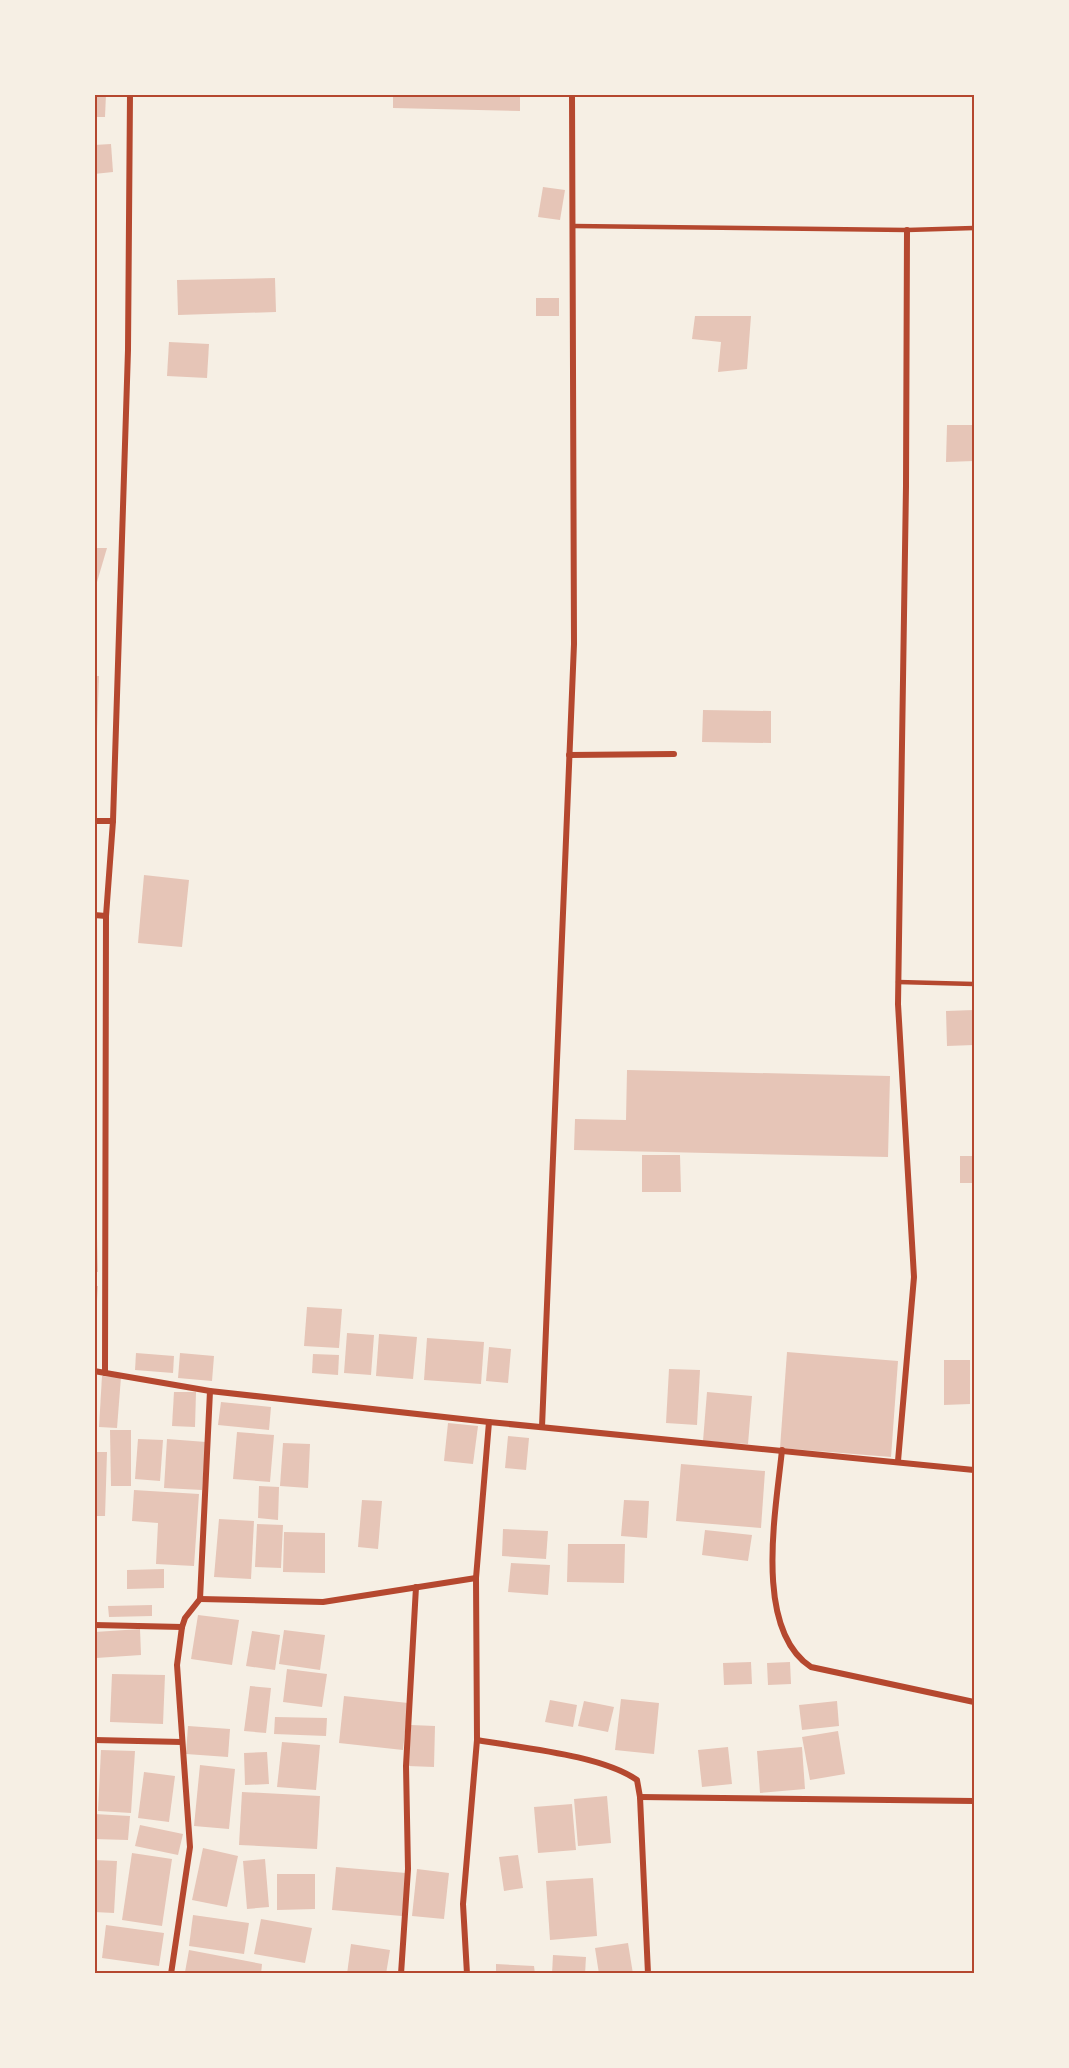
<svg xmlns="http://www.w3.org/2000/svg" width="1069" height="2068" font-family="'Sofia Sans Condensed',sans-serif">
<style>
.building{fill:#e6c5b7}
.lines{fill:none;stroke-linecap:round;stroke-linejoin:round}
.service{stroke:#b5482f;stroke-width:4.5}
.minor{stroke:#b5482f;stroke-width:6}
.neatline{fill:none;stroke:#b5482f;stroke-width:2}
</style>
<rect width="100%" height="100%" fill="#f6efe4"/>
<g class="building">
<path d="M 94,94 L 106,94 L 105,117 L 94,117 Z"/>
<path d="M 393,94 L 520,94 L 520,111 L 393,108 Z"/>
<path d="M 111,144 L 113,172 L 94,174 L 94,145 Z"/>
<path d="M 543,187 L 565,190 L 560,220 L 538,217 Z"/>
<path d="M 275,278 L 276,312 L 178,315 L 177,280 Z"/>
<rect x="536" y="298" width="23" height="18"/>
<path d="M 695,316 L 751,316 L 747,369 L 718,372 L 721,342 L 692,339 Z"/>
<path d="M 169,342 L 209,344 L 207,378 L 167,376 Z"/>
<path d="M 947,425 L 974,425 L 974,461 L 946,462 Z"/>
<path d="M 94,548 L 107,548 L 97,582 L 94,582 Z"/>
<path d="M 94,676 L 99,676 L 96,760 L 94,760 Z"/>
<path d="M 703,710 L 771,711 L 771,743 L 702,742 Z"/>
<path d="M 144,875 L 189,880 L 182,947 L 138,943 Z"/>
<path d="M 974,1010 L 974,1045 L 947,1046 L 946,1011 Z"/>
<path d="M 627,1070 L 890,1076 L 888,1157 L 574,1150 L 575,1119 L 626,1120 Z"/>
<path d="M 642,1155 L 680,1155 L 681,1192 L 642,1192 Z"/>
<rect x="960" y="1156" width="14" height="27"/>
<path d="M 94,1203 L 96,1203 L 98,1272 L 94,1272 Z"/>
<path d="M 94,1286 L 98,1286 L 96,1315 L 94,1315 Z"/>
<path d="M 307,1307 L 342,1309 L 339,1348 L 304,1346 Z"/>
<path d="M 347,1333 L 374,1335 L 371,1375 L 344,1373 Z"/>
<path d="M 379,1334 L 417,1337 L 413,1379 L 376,1376 Z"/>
<path d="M 427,1338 L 484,1342 L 481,1384 L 424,1380 Z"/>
<path d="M 489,1347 L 511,1349 L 508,1383 L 486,1381 Z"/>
<path d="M 787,1352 L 898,1361 L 891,1457 L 780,1448 Z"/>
<path d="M 136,1353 L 174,1356 L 173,1373 L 135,1370 Z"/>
<path d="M 180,1353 L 214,1356 L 212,1381 L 178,1378 Z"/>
<path d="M 313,1354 L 339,1355 L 338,1375 L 312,1373 Z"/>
<path d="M 944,1360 L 970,1360 L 970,1404 L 944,1405 Z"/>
<path d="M 669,1369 L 700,1370 L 697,1425 L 666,1423 Z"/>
<path d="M 102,1376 L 121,1377 L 117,1428 L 99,1427 Z"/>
<path d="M 174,1392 L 196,1392 L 195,1427 L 172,1426 Z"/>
<path d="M 707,1392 L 752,1396 L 748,1444 L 703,1441 Z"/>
<path d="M 221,1402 L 271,1407 L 269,1430 L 218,1425 Z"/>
<path d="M 448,1423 L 478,1426 L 473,1464 L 444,1461 Z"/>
<path d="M 110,1430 L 131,1430 L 131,1486 L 111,1486 Z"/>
<path d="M 237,1432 L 274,1435 L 270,1482 L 233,1479 Z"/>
<path d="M 508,1436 L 529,1438 L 526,1470 L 505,1468 Z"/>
<path d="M 138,1439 L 163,1440 L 160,1481 L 135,1479 Z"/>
<path d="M 167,1439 L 206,1442 L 202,1490 L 164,1488 Z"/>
<path d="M 283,1443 L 310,1444 L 308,1488 L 280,1486 Z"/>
<path d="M 94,1452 L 107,1452 L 105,1516 L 94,1516 Z"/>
<path d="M 681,1464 L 765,1471 L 761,1528 L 676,1521 Z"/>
<path d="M 259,1486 L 279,1487 L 278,1520 L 258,1518 Z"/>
<path d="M 134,1490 L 199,1494 L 194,1566 L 156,1564 L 158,1523 L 132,1521 Z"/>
<path d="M 362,1500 L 382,1501 L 378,1549 L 358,1547 Z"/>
<path d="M 624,1500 L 649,1501 L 647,1538 L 621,1536 Z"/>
<path d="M 219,1519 L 254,1521 L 251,1579 L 214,1577 Z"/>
<path d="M 257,1524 L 283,1525 L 281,1568 L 255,1567 Z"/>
<path d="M 503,1529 L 548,1531 L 546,1559 L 502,1556 Z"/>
<path d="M 705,1530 L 752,1535 L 748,1561 L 702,1555 Z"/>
<path d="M 284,1532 L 325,1533 L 325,1573 L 283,1572 Z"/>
<path d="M 568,1544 L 625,1544 L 624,1583 L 567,1582 Z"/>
<path d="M 511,1563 L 550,1565 L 548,1595 L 508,1592 Z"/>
<path d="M 164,1569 L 164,1588 L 127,1589 L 127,1570 Z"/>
<path d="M 152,1605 L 152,1616 L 109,1617 L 108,1606 Z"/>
<path d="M 198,1615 L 239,1620 L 232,1665 L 191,1659 Z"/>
<path d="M 140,1629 L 141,1655 L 96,1658 L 95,1632 Z"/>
<path d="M 284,1630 L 325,1635 L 320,1670 L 279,1664 Z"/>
<path d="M 252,1631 L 280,1635 L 275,1670 L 246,1666 Z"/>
<path d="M 751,1662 L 752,1684 L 724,1685 L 723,1663 Z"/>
<path d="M 790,1662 L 791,1684 L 768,1685 L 767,1663 Z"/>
<path d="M 287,1669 L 327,1674 L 322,1707 L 283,1702 Z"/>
<path d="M 112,1674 L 165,1675 L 163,1724 L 110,1722 Z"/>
<rect x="94" y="1677" width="3" height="41"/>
<path d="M 250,1686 L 271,1688 L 266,1733 L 244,1731 Z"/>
<path d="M 344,1696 L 408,1703 L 403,1750 L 339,1743 Z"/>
<path d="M 621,1699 L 659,1703 L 654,1754 L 615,1750 Z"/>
<path d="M 550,1700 L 577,1705 L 573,1727 L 545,1722 Z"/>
<path d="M 584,1701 L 614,1707 L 608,1732 L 578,1726 Z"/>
<path d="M 837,1701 L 839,1726 L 802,1730 L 799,1705 Z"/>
<path d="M 275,1717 L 327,1718 L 326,1736 L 274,1734 Z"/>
<path d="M 411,1725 L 435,1726 L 434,1767 L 408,1766 Z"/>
<path d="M 188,1726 L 230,1729 L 228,1757 L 186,1754 Z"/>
<path d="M 838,1731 L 845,1774 L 810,1780 L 802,1737 Z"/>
<path d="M 282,1742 L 320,1745 L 316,1790 L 277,1787 Z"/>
<path d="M 728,1747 L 732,1784 L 702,1787 L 698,1750 Z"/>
<path d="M 802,1747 L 805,1789 L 760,1793 L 757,1751 Z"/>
<path d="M 101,1750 L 135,1751 L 131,1813 L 98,1811 Z"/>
<path d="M 267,1752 L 269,1784 L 245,1785 L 244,1753 Z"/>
<path d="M 200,1765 L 235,1769 L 229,1829 L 194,1826 Z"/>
<path d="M 144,1772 L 175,1776 L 169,1822 L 138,1818 Z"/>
<path d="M 242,1792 L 320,1796 L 317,1849 L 239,1845 Z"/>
<path d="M 607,1796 L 611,1843 L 578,1846 L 574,1799 Z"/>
<path d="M 572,1804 L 576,1850 L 538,1853 L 534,1807 Z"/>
<path d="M 94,1814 L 130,1816 L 128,1840 L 94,1839 Z"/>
<path d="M 140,1825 L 183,1834 L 178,1855 L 135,1846 Z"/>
<path d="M 203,1848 L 238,1856 L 227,1907 L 192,1900 Z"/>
<path d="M 132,1853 L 172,1859 L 162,1926 L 122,1920 Z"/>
<path d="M 518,1855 L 523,1888 L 504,1891 L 499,1857 Z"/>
<path d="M 265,1859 L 269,1907 L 247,1909 L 243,1861 Z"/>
<path d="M 94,1860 L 117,1861 L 114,1913 L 94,1912 Z"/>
<path d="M 336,1867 L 406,1873 L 402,1916 L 332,1910 Z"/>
<path d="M 417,1869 L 449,1873 L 444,1919 L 412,1916 Z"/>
<path d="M 277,1874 L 315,1874 L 315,1909 L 277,1910 Z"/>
<path d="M 593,1878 L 597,1936 L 550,1940 L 546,1881 Z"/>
<path d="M 193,1915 L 249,1923 L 244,1954 L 189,1946 Z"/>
<path d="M 261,1919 L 312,1928 L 305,1963 L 254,1954 Z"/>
<path d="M 106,1925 L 164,1933 L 159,1966 L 102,1958 Z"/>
<path d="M 628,1943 L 633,1974 L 599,1974 L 595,1948 Z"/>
<path d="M 351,1944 L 390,1950 L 386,1974 L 347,1974 Z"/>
<path d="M 189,1950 L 262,1964 L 261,1974 L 194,1974 L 185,1972 Z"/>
<path d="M 553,1955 L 586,1957 L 585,1974 L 552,1974 Z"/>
<path d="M 496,1964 L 534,1966 L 535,1974 L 496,1974 Z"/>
</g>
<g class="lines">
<g class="service">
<path d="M 573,226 L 907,230 L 974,228"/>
<path d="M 898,982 L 974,984"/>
</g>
<g class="minor">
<path d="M 569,755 L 674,754"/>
<path d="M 94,821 L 113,821"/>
<path d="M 94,915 L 106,916"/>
<path d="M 94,1371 L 210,1391 L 489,1422 L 974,1470"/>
<path d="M 105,1373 L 106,916 L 113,821 L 128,350 L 130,94"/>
<path d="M 542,1427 L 574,644 L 572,94"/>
<path d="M 782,1450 C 776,1510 753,1629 811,1667 L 974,1702"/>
<path d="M 898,1461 L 914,1277 L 898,1004 L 906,486 L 907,230"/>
<path d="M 200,1599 L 323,1602 L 476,1578"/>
<path d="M 94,1625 L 182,1627"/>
<path d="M 94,1740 L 182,1742"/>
<path d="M 477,1740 C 522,1748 601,1755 637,1780 L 640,1797 L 648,1974"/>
<path d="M 640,1797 L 974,1801"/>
<path d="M 171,1974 L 190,1847 L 177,1665 L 182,1627 L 185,1618 L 200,1599 L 210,1391"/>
<path d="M 401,1974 L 408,1869 L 406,1766 L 416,1587"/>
<path d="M 467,1974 L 463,1904 L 477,1740 L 476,1578 L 489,1422"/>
</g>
</g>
<rect width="1069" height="2068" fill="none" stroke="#f6efe4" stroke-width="192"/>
<rect x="96" y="96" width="877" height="1876" class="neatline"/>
</svg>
